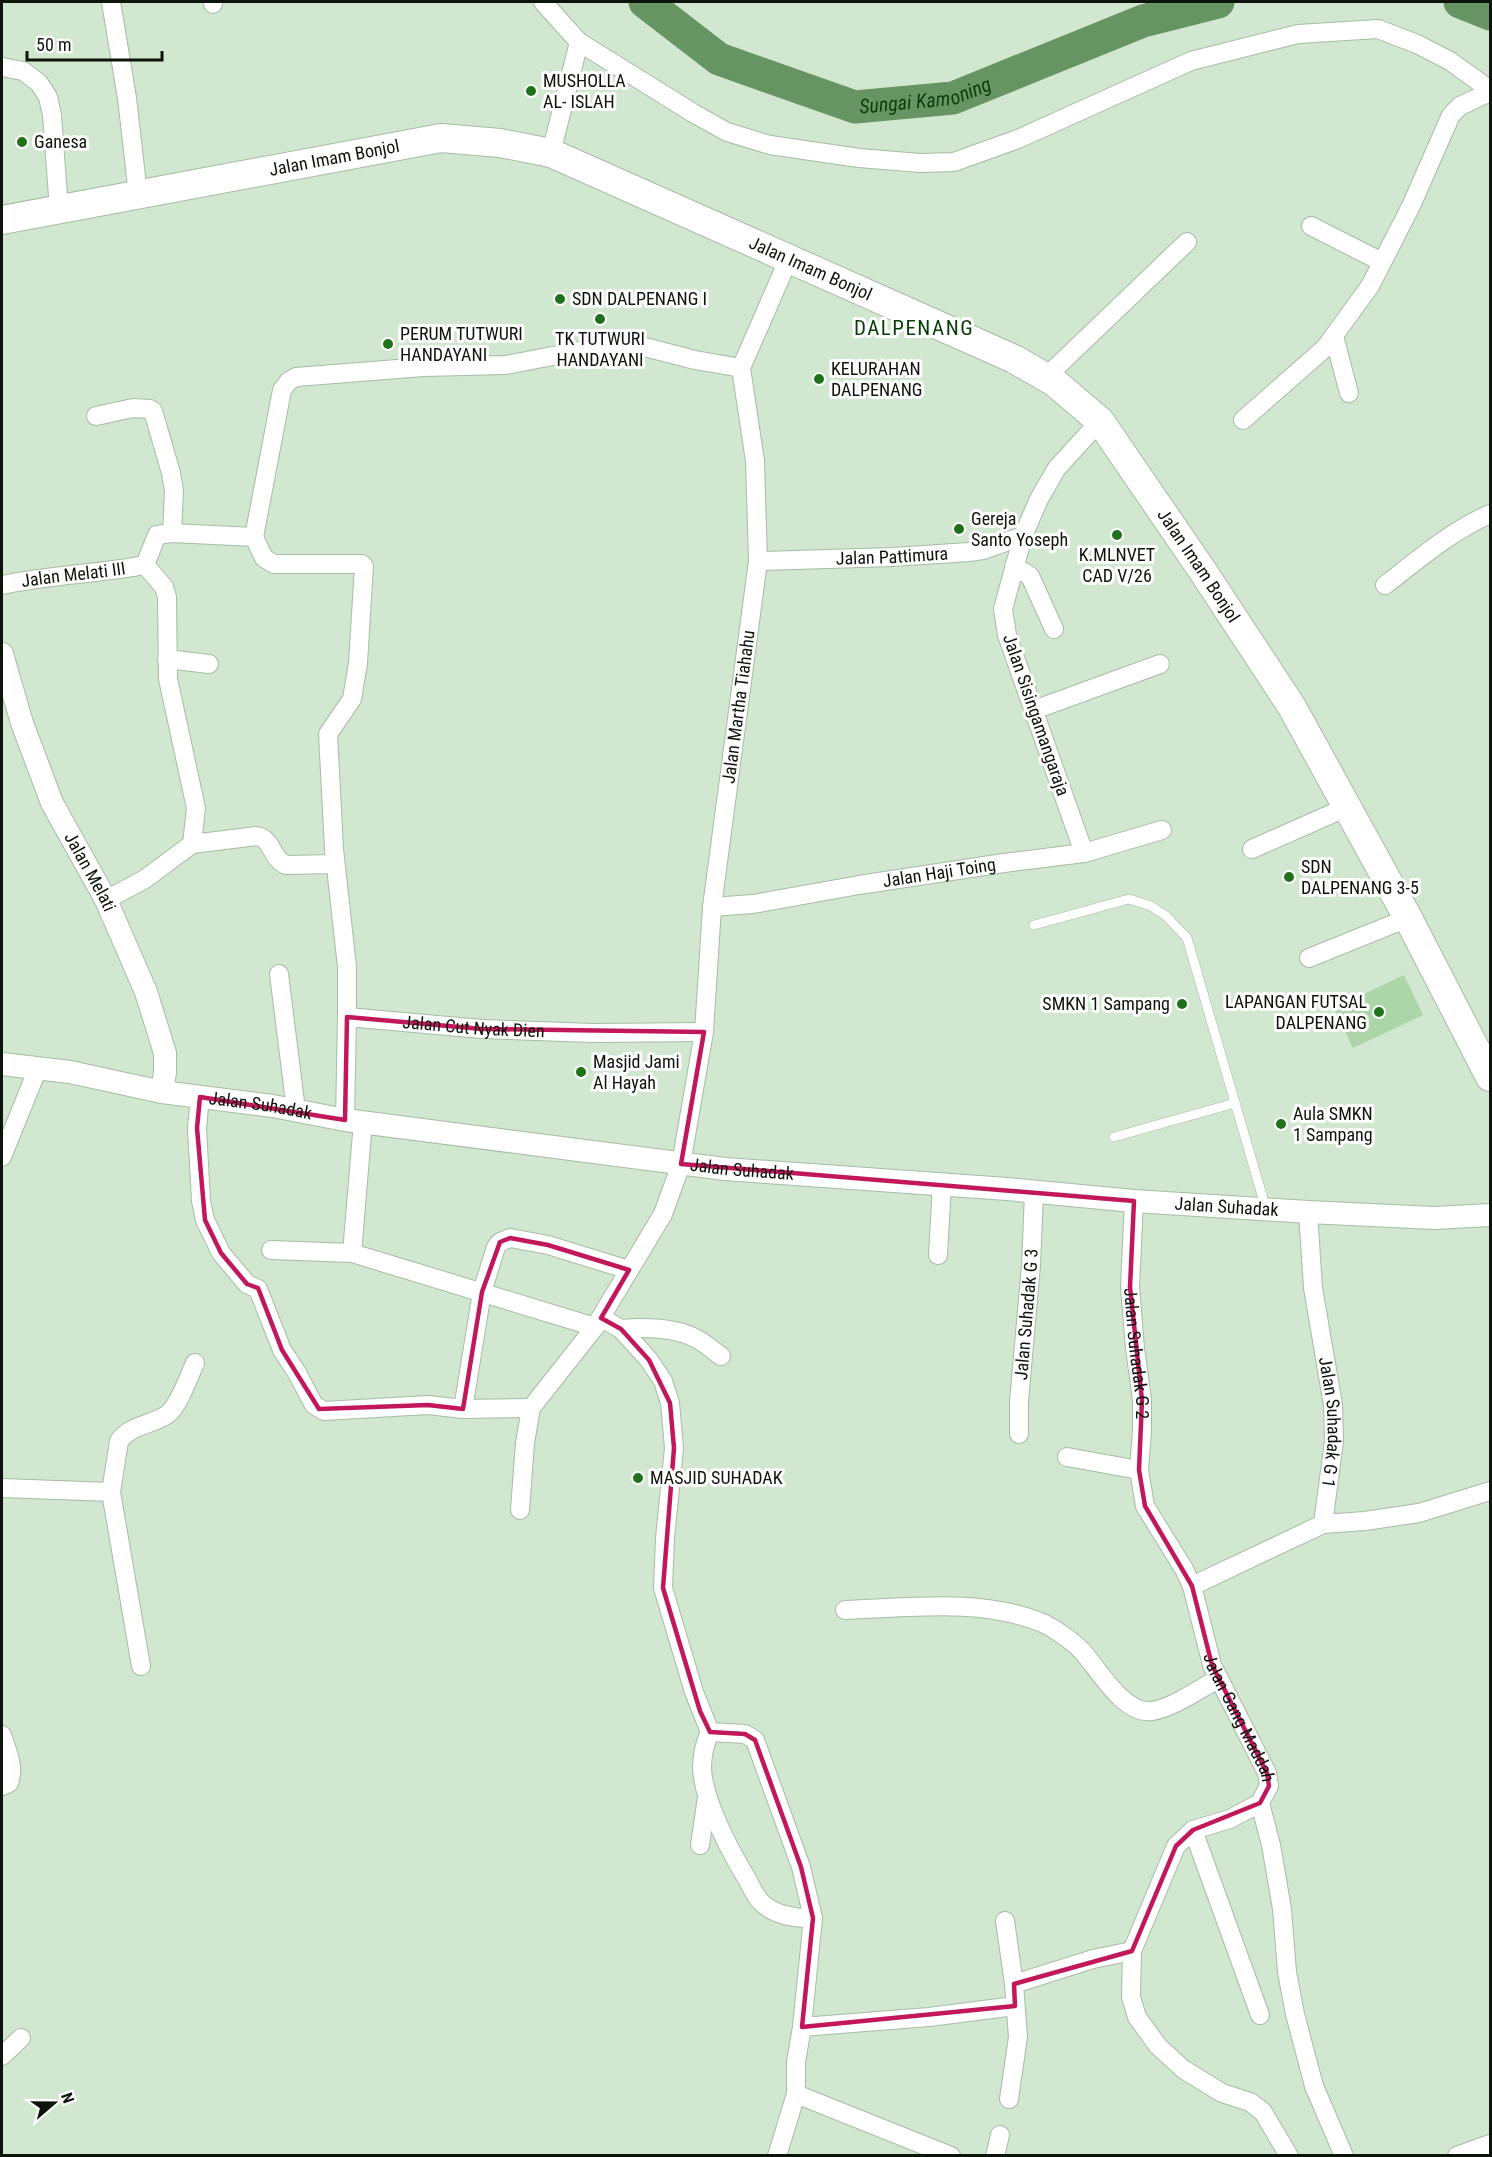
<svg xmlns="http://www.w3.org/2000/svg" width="1492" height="2157" font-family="'Roboto Condensed',sans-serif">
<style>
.green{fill:#acd6a8}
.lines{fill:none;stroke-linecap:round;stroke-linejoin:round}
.river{stroke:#679463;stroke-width:33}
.service-casing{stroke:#a7bca5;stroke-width:10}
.minor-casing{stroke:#a7bca5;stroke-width:20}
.tertiary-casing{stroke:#a7bca5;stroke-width:24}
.primary-casing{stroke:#a7bca5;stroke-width:30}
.service{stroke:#fff;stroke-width:9}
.minor{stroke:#fff;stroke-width:18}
.tertiary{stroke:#fff;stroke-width:22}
.primary{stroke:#fff;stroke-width:28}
.marked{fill:none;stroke:#c2185b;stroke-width:4.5;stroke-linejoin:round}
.poi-dot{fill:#1f721b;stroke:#fff;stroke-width:2}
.labels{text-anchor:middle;stroke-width:6;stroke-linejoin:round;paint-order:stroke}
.poi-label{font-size:18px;fill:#0d140c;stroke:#fff;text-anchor:start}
.street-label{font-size:18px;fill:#0d140c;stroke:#fff}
.water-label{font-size:20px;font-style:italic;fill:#0d3d0a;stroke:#fff}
.quarter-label{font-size:21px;letter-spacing:1.5px;fill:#063d05;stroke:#fff}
</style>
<rect width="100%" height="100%" fill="#d2e7cf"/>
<path class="green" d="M 1404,975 L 1423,1015 L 1353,1048 L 1334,1008 Z"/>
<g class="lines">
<g class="river">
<path id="s1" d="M 645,2 L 719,59 L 855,107 L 953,98 L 1143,21 L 1218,2"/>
<path d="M 1460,2 L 1490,14"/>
</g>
<g class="service-casing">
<g id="service">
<path d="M 1034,925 L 1129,899 L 1151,906 L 1166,916 L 1187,938 L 1266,1209"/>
<path d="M 1114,1137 L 1235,1103"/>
</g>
</g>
<g class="minor-casing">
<g id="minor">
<path d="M 111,2 L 127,98 L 138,194"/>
<path d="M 543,2 L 579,42 L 693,113 L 727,132 L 770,145 L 859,158 L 920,163 L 954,162 L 1018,139 L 1191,61 L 1298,34 L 1378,29 L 1417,44 L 1450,61 L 1490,90"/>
<path d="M 213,4 L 213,2"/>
<path d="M 2,67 L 23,71 L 39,83 L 48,97 L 52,115 L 59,210"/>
<path d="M 551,153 L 579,42"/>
<path d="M 1311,226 L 1382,262"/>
<path d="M 1334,336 L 1349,393"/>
<path d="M 1046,377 L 1187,242"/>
<path d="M 96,416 L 133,408 L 150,409 L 153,411 L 171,473 L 174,491 L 172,533"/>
<path d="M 1243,420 L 1325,348 L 1370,286 L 1411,206 L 1451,115 L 1460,106 L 1490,92"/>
<path d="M 254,537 L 282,390 L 289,381 L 296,377 L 423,367 L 506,365 L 625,342 L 695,360 L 741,368"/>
<path id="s2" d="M 758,561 L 893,557 L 969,552 L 983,550 L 1023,536"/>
<path d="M 145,565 L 157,535 L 172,533 L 254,537 L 264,558 L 274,564 L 362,564 L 364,566 L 358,663 L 352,699 L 328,734 L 334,849 L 347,967 L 347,1017"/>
<path d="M 1014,566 L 1030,576 L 1054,629"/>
<path id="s3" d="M 2,585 C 49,575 97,574 145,565"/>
<path d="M 1385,585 C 1419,559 1451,531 1490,514"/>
<path d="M 167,659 L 209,664"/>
<path d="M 1034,710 L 1160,664"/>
<path d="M 192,844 L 257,836 C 273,839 271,859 286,865 L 335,864"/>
<path d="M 1252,849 L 1347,807"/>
<path d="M 1084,853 L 1007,635 L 1003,609 L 1023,536 L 1039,499 L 1057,468 L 1100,421"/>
<path d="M 106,900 L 145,879 L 192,844 L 196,808 L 168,679 L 167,597 L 164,587 L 145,565"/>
<path id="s4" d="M 712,907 L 753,904 L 859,885 L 1004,863 L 1084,853 L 1162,830"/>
<path d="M 1309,958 L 1408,918"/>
<path d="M 279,974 L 296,1110"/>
<path d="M 200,1097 L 197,1128 L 201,1201 L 205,1220 L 221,1253 L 247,1284 L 258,1289 L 282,1350 L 297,1373 L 314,1405 L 324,1411 L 428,1405 L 463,1409 L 531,1408"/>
<path id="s5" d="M 345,1120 L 347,1017 L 482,1029 L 593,1033 L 704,1032"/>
<path d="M 363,1122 L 352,1253 L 595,1327"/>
<path d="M 2,1157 L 38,1068"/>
<path id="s6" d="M 1134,1201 L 1130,1287 L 1135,1348 L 1142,1400 L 1142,1431 L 1139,1470 L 1145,1506 L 1184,1569 L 1192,1586 L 1212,1665 L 1267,1773 L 1269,1786 L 1260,1803 L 1230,1819 L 1193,1830 L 1176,1846 L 1132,1951 L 1131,1997 L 1137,2017 L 1158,2046 L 1183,2069 L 1222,2093 L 1250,2102 L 1263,2112 L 1289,2156"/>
<path id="s7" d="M 1308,1212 L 1313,1288 L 1333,1405 L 1334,1441 L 1323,1524"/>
<path d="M 271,1250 L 352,1253"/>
<path d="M 938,1255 L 942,1184"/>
<path d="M 601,1318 L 621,1329 L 649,1360 L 663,1381 L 670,1403 L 674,1448 L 665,1538 L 663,1588 L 694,1692 L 710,1732 L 745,1734 L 755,1740 L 801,1867 L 813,1918 L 802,2027"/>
<path d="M 621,1329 C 645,1327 671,1327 693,1337 C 703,1341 712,1350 721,1356"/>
<path d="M 463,1409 L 482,1292 L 496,1247 L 500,1242 L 510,1238 L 548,1245 L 629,1270"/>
<path id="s8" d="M 1019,1434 L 1019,1402 L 1031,1265 L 1034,1193"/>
<path d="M 1067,1457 L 1139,1470"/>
<path d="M 2,1488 L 111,1492 L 119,1441 C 131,1424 153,1425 168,1414 C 179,1405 189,1376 195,1363"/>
<path d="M 111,1492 L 141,1666"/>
<path id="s9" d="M 520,1510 L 525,1443 L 531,1408 L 595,1327 L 663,1214 L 681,1164 L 704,1032 L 712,907 L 758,561 L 755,461 L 741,368 L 789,258"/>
<path d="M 1192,1586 L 1323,1524 L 1365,1521 L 1419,1513 L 1490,1491"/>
<path d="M 845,1610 C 910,1608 979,1598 1040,1622 C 1051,1626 1074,1642 1082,1651 C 1098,1668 1123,1715 1152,1711 C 1173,1708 1199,1689 1218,1679"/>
<path d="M 710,1732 C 705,1743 702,1755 702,1768 C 703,1800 730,1851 747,1879 C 751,1886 755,1896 761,1902 C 774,1915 796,1919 813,1918"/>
<path d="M 2,1735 C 7,1751 15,1767 9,1783 L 2,1786"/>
<path d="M 1260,1803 L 1271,1845 L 1282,1909 L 1287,1972 L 1295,2014 L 1314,2086 L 1344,2156"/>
<path d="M 1193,1830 L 1260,2015"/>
<path d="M 700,1845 L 707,1797"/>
<path d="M 1005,1921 L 1014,1984"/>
<path d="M 2,2056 L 21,2038"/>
<path d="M 796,2094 L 951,2156"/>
<path d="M 1009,2099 L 1018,2037 L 1014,1984 L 1093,1959 L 1132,1951"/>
<path d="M 777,2156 L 796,2094 L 796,2062 L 802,2027 L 929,2017 L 1015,2006"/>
<path d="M 995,2156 L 1000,2135"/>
<path d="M 1457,2156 L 1490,2144"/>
</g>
</g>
<g class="tertiary-casing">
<g id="tertiary">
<path id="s10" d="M 2,654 L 22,723 L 52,803 L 106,900 L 146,992 L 165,1053 L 165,1072 L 162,1092"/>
<path id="s11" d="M 2,1064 L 70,1072 L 162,1092 L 273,1106 L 345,1120 L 725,1169 L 1007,1189 L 1134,1201 L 1308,1212 L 1434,1218 L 1490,1215"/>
</g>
</g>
<g class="primary-casing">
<g id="primary">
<path id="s12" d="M 2,220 L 441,138 L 500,143 L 551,153 L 1014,359 L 1054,382 L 1100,421 L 1202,570 L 1292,707 L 1408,918 L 1490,1077"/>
</g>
</g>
<use href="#service" class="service"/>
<use href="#minor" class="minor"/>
<use href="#tertiary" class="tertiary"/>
<use href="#primary" class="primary"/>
</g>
<path class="marked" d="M 347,1017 L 482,1029 L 704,1032 L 681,1164 L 1134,1201 L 1130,1287 L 1142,1400 L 1139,1470 L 1145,1506 L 1192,1586 L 1212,1665 L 1267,1773 L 1269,1786 L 1260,1803 L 1193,1830 L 1176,1846 L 1132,1951 L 1014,1984 L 1015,2006 L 802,2027 L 813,1918 L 801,1867 L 755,1740 L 745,1734 L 710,1732 L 700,1711 L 663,1588 L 674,1448 L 670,1403 L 649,1360 L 621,1329 L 601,1318 L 629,1270 L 548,1245 L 510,1238 L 500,1242 L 482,1292 L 463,1409 L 428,1405 L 319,1409 L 282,1350 L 258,1288 L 247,1284 L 221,1253 L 205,1220 L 197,1128 L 200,1097 L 345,1120 Z"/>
<g class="poi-dot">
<circle cx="531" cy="91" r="6"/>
<circle cx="22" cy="142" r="6"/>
<circle cx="560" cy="299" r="6"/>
<circle cx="600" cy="319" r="6"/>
<circle cx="388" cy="344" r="6"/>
<circle cx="819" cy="379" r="6"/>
<circle cx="959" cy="529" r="6"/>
<circle cx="1117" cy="535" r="6"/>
<circle cx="1289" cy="877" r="6"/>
<circle cx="1182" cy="1004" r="6"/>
<circle cx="1379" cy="1012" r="6"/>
<circle cx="581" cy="1072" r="6"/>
<circle cx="1281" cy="1124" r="6"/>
<circle cx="638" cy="1478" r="6"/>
</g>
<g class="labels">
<g class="poi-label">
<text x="543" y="87">MUSHOLLA<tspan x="543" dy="21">AL- ISLAH</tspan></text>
<text x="34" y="148">Ganesa</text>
<text x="572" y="305">SDN DALPENANG I</text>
<text x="400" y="340">PERUM TUTWURI<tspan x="400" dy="21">HANDAYANI</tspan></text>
<text x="600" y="345" text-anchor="middle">TK TUTWURI<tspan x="600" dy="21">HANDAYANI</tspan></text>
<text x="831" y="375">KELURAHAN<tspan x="831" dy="21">DALPENANG</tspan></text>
<text x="971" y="525">Gereja<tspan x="971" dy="21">Santo Yoseph</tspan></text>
<text x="1117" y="561" text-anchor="middle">K.MLNVET<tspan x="1117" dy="21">CAD V/26</tspan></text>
<text x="1301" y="873">SDN<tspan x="1301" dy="21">DALPENANG 3-5</tspan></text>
<text x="1367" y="1008" text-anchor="end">LAPANGAN FUTSAL<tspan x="1367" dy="21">DALPENANG</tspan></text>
<text x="1170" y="1010" text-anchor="end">SMKN 1 Sampang</text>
<text x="593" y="1068">Masjid Jami<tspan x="593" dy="21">Al Hayah</tspan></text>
<text x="1293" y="1120">Aula SMKN<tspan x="1293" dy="21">1 Sampang</tspan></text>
<text x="650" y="1484">MASJID SUHADAK</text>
</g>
<g class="street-label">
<text dy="6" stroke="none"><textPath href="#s12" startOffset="338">Jalan Imam Bonjol</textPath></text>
<text dy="6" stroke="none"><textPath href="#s12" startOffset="842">Jalan Imam Bonjol</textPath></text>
<text dy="6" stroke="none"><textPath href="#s2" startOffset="134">Jalan Pattimura</textPath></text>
<text dy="6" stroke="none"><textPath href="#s12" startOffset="1346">Jalan Imam Bonjol</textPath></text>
<text dy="6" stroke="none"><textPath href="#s3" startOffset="72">Jalan Melati III</textPath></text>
<text dy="6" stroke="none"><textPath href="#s9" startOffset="852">Jalan Martha Tiahahu</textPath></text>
<text transform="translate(1036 715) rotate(71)" y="6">Jalan Sisingamangaraja</text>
<text dy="6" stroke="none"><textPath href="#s10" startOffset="236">Jalan Melati</textPath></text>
<text dy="6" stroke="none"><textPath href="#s4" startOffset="230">Jalan Haji Toing</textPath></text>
<text dy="6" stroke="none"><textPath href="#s5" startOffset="230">Jalan Cut Nyak Dien</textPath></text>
<text dy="6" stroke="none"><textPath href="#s11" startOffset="262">Jalan Suhadak</textPath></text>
<text dy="6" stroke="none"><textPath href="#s11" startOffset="748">Jalan Suhadak</textPath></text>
<text dy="6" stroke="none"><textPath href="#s11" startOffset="1234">Jalan Suhadak</textPath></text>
<text dy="6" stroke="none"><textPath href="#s8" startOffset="120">Jalan Suhadak G 3</textPath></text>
<text dy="6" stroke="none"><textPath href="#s6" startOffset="153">Jalan Suhadak G 2</textPath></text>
<text dy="6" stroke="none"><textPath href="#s7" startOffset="212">Jalan Suhadak G 1</textPath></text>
<text dy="6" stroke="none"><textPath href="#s6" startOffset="540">Jalan Gang Maddah</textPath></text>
</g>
<g class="water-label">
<text dy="7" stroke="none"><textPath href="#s1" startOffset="309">Sungai Kamoning</textPath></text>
</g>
<g class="quarter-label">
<text x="914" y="335">DALPENANG</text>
</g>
</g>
<rect width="1492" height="2157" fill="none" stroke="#0d140c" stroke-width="6"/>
<g transform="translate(54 2103) rotate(70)" stroke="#ffffff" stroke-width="4.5" paint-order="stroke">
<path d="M0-4.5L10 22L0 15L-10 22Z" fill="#0d140c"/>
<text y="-9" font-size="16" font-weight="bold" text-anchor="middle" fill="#0d140c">N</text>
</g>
<path d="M27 51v9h135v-9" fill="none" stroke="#0d140c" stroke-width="3"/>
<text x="36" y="51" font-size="18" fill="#0d140c" stroke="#ffffff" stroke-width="4.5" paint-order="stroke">50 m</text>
</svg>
